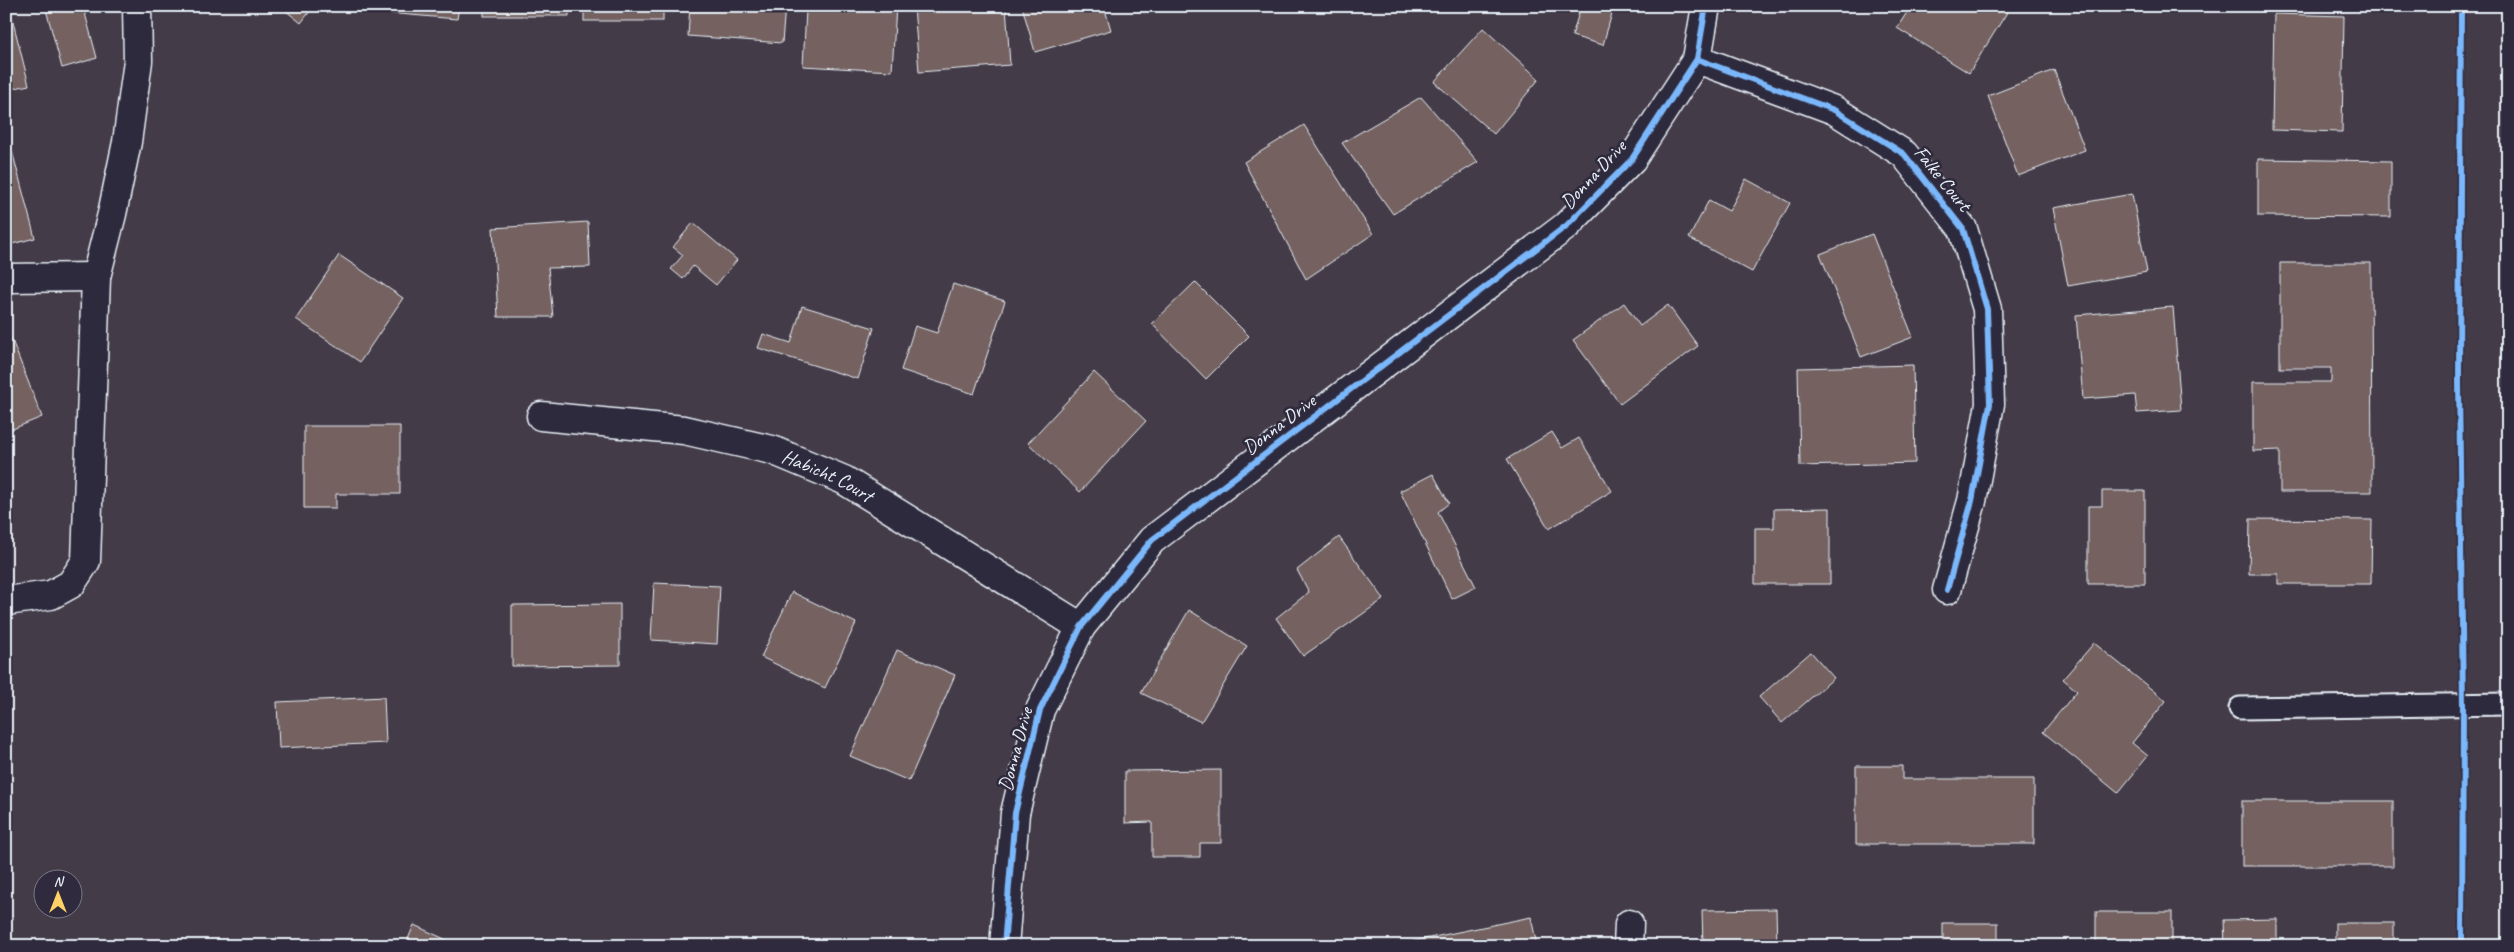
<svg xmlns="http://www.w3.org/2000/svg" width="2514" height="952" font-family="Caveat,sans-serif">
<style>
.building{fill:#746260;stroke:#e8f1f8}
.lines{fill:none;stroke-linecap:round;stroke-linejoin:round}
.lane-casing{stroke:#e8f1f8;stroke-width:25}
.street-casing{stroke:#e8f1f8;stroke-width:31}
.lane{stroke:#2f2a3d;stroke-width:21}
.street{stroke:#2f2a3d;stroke-width:28}
.cycleway-casing{stroke:#2f2a3d;stroke-width:9}
.cycleway{stroke:#7ab7fb;stroke-width:6}
.labels{text-anchor:middle;stroke-width:5;stroke-linejoin:round;paint-order:stroke}
.street-label{font-size:20px;fill:#e8f1f8;stroke:#2f2a3d}
</style>
<rect width="100%" height="100%" fill="#443b48"/>
<filter id="ink" filterUnits="userSpaceOnUse"><feTurbulence type="fractalNoise" baseFrequency=".02" numOctaves="2"/><feDisplacementMap in="SourceGraphic" scale="10" xChannelSelector="R" yChannelSelector="G"/><feConvolveMatrix kernelMatrix="1 2 1 2 8 2 1 2 1" color-interpolation-filters="sRGB"/></filter>
<g filter="url(#ink)">
<g class="building">
<path d="M 6,6 L 9,6 L 29,85 L 6,90 Z"/>
<path d="M 45,6 L 83,6 L 97,58 L 62,68 Z"/>
<path d="M 280,6 L 314,6 L 301,23 Z"/>
<path d="M 376,6 L 459,6 L 457,19 L 375,12 Z"/>
<rect x="484" y="6" width="85" height="10"/>
<rect x="584" y="6" width="79" height="15"/>
<path d="M 690,6 L 785,6 L 782,43 L 688,36 Z"/>
<path d="M 843,6 L 896,6 L 892,71 L 803,66 L 806,10 L 843,12 Z"/>
<path d="M 914,6 L 1006,6 L 1010,65 L 919,72 Z"/>
<path d="M 1022,6 L 1104,6 L 1111,30 L 1035,52 Z"/>
<path d="M 1581,6 L 1614,6 L 1603,45 L 1572,36 Z"/>
<path d="M 1911,6 L 2011,6 L 1969,73 L 1897,28 Z"/>
<path d="M 2274,14 L 2344,16 L 2342,132 L 2272,130 Z"/>
<path d="M 1483,28 L 1539,79 L 1494,134 L 1434,82 Z"/>
<path d="M 2054,70 L 2085,150 L 2018,176 L 1988,96 Z"/>
<path d="M 1421,97 L 1478,162 L 1393,214 L 1342,143 Z"/>
<path d="M 1304,125 L 1373,234 L 1306,279 L 1244,162 Z"/>
<path d="M 6,128 L 35,238 L 8,245 L 6,240 Z"/>
<path d="M 2258,159 L 2391,161 L 2391,217 L 2258,216 Z"/>
<path d="M 1746,179 L 1790,203 L 1752,272 L 1689,238 L 1709,200 L 1729,211 Z"/>
<path d="M 2132,194 L 2147,272 L 2068,286 L 2053,208 Z"/>
<path d="M 588,222 L 590,267 L 548,268 L 553,317 L 498,317 L 493,228 Z"/>
<path d="M 693,223 L 737,260 L 716,285 L 693,266 L 683,279 L 671,269 L 683,255 L 673,247 Z"/>
<path d="M 1872,234 L 1913,337 L 1861,357 L 1820,254 Z"/>
<path d="M 339,255 L 403,298 L 360,362 L 296,319 Z"/>
<path d="M 2280,263 L 2371,263 L 2372,492 L 2280,492 L 2280,450 L 2253,451 L 2253,382 L 2331,382 L 2331,368 L 2280,368 Z"/>
<path d="M 1195,282 L 1249,336 L 1206,379 L 1152,324 Z"/>
<path d="M 953,284 L 1005,301 L 974,394 L 901,370 L 915,326 L 937,333 Z"/>
<path d="M 1624,303 L 1640,326 L 1668,305 L 1698,346 L 1620,404 L 1573,340 Z"/>
<path d="M 802,306 L 874,328 L 858,379 L 758,348 L 763,334 L 791,343 Z"/>
<path d="M 2173,307 L 2181,410 L 2137,413 L 2135,395 L 2083,399 L 2076,315 Z"/>
<path d="M 6,325 L 42,417 L 10,430 L 6,420 Z"/>
<path d="M 1913,365 L 1915,463 L 1800,466 L 1798,368 Z"/>
<path d="M 1094,372 L 1146,421 L 1080,492 L 1028,443 Z"/>
<path d="M 304,426 L 400,426 L 400,494 L 336,494 L 336,508 L 304,508 Z"/>
<path d="M 1552,432 L 1562,448 L 1579,438 L 1612,491 L 1549,529 L 1507,459 Z"/>
<path d="M 1433,474 L 1449,503 L 1438,512 L 1476,587 L 1452,599 L 1400,491 Z"/>
<path d="M 2102,491 L 2145,491 L 2145,584 L 2088,584 L 2088,506 L 2102,506 Z"/>
<path d="M 1830,508 L 1830,584 L 1755,584 L 1755,528 L 1774,528 L 1774,509 Z"/>
<path d="M 2250,519 L 2372,520 L 2371,584 L 2278,584 L 2278,574 L 2249,574 Z"/>
<path d="M 1339,537 L 1384,599 L 1303,656 L 1276,618 L 1309,592 L 1297,570 Z"/>
<path d="M 654,583 L 720,586 L 717,644 L 651,640 Z"/>
<path d="M 792,592 L 856,623 L 825,688 L 761,657 Z"/>
<path d="M 620,604 L 620,665 L 512,666 L 512,605 Z"/>
<path d="M 1189,610 L 1247,646 L 1201,722 L 1141,693 Z"/>
<path d="M 2094,643 L 2166,701 L 2132,743 L 2148,756 L 2118,793 L 2043,732 L 2077,691 L 2063,679 Z"/>
<path d="M 897,650 L 955,675 L 909,781 L 850,756 Z"/>
<path d="M 1811,652 L 1834,678 L 1782,723 L 1759,697 Z"/>
<path d="M 384,697 L 386,743 L 279,748 L 277,702 Z"/>
<path d="M 1856,766 L 1902,766 L 1902,779 L 2034,779 L 2034,844 L 1856,844 Z"/>
<path d="M 1221,770 L 1221,843 L 1200,843 L 1200,857 L 1152,857 L 1152,822 L 1125,823 L 1125,771 Z"/>
<rect x="2242" y="801" width="151" height="65"/>
<path d="M 1776,909 L 1777,946 L 1703,946 L 1702,910 Z"/>
<rect x="2096" y="912" width="76" height="34"/>
<path d="M 1531,917 L 1537,946 L 1406,946 L 1405,943 Z"/>
<path d="M 2277,919 L 2277,946 L 2225,946 L 2224,920 Z"/>
<rect x="1943" y="923" width="55" height="23"/>
<rect x="2335" y="923" width="59" height="23"/>
<path d="M 414,925 L 460,946 L 405,946 Z"/>
</g>
<g class="lines">
<g class="lane-casing">
<path id="lane" d="M 2240,708 L 2508,704"/>
</g>
<g class="street-casing">
<g id="street">
<path d="M 1697,59 L 1834,110 L 1904,154 L 1963,229 L 1987,309 L 1990,404 L 1972,501 L 1947,590"/>
<path d="M 6,278 L 96,277"/>
<path id="s1" d="M 541,416 L 684,430 L 772,450 L 844,480 L 1081,627"/>
<path d="M 6,601 L 51,595 L 71,584 L 86,561 L 96,277 L 112,214 L 127,142 L 138,61 L 137,6"/>
<path d="M 1004,946 L 1015,813 L 1040,710 L 1081,627 L 1152,540 L 1566,226 L 1632,159 L 1697,59 L 1706,6"/>
<path d="M 1628,946 L 1629,924"/>
</g>
</g>
<use href="#lane" class="lane"/>
<use href="#street" class="street"/>
<g class="cycleway-casing">
<g id="cycleway">
<path d="M 2461,6 L 2459,381 L 2463,705 L 2462,946"/>
<path d="M 1697,59 L 1834,110 L 1904,154 L 1963,229 L 1987,309 L 1990,404 L 1972,501 L 1947,590"/>
<path d="M 1004,946 L 1015,813 L 1040,710 L 1081,627 L 1152,540 L 1566,226 L 1632,159 L 1697,59 L 1706,6"/>
</g>
</g>
<use href="#cycleway" class="cycleway"/>
</g>
</g>
<g class="labels">
<g class="street-label">
<text transform="translate(1593 174) rotate(-47)" y="7">Donna Drive</text>
<text transform="translate(1943 178) rotate(51)" y="7">Falke Court</text>
<text transform="translate(1279 424) rotate(-37)" y="7">Donna Drive</text>
<text dy="7" stroke="none"><textPath href="#s1" startOffset="295">Habicht Court</textPath></text>
<text transform="translate(1015 749) rotate(-75)" y="7">Donna Drive</text>
</g>
</g>
<rect width="2514" height="952" fill="none" stroke="#2f2a3d" stroke-width="25"/>
<rect x="12" y="12" width="2489" height="927" fill="none" stroke="#e8f1f8" stroke-width="2" filter="url(#ink)"/>
<g transform="translate(58 894)"><circle r="24" fill="#2f2a3d" stroke="#797a88"/>
<path d="M0-4L9 19L0 12L-9 19Z" fill="#ffd166"/>
<text y="-8" font-size="14" font-weight="bold" text-anchor="middle" fill="#e8f1f8">N</text>
</g>
</svg>
